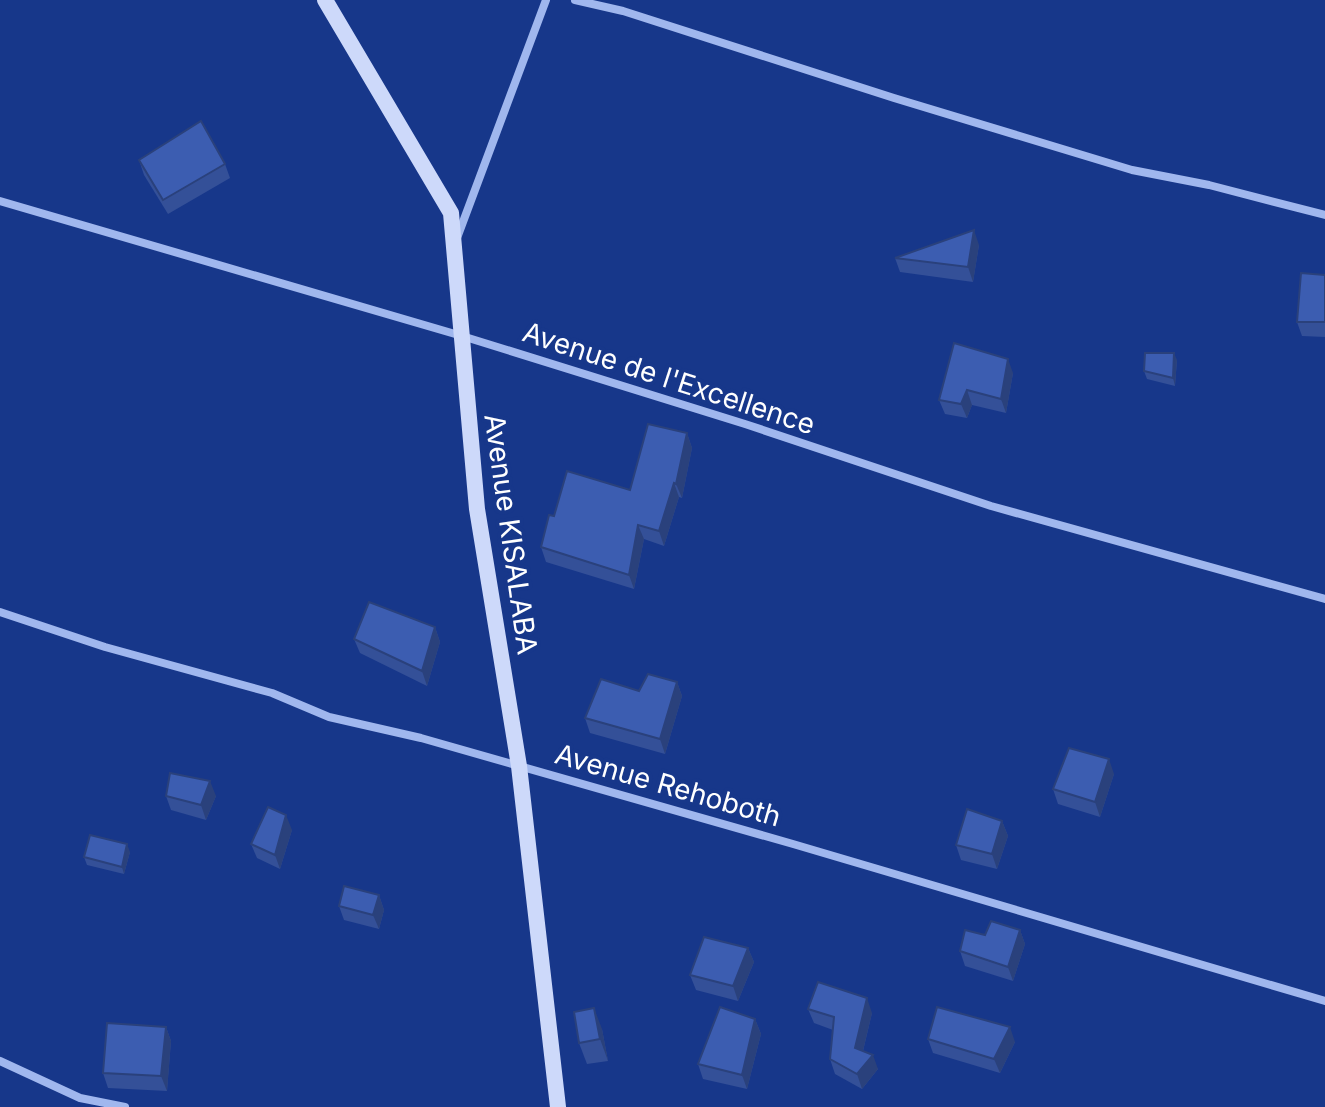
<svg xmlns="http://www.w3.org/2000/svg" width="1325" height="1107" font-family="Inter,sans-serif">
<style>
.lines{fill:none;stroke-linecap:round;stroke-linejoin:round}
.street{stroke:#a0b7ee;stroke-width:8}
.secondary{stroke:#cdd9fa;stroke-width:16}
.wall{fill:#345098}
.shaded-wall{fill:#2a417c}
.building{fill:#3c5db1;stroke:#2a417c;stroke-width:2}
.labels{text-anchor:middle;stroke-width:8;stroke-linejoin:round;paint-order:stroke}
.street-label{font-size:28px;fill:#fff;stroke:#17378a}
</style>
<rect width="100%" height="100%" fill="#17378a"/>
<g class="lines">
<g class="street">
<path d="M 575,0 L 623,11 L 894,98 L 1132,170 L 1209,185 L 1325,215"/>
<path d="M 0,201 L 462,336 L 745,424 L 991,506 L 1325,599"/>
<path d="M 457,238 L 546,0"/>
<path d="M 0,612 L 105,647 L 272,693 L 329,717 L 421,738 L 793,844 L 1325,1001"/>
<path d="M 0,1061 L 80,1098 L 125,1107"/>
</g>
<path class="secondary" d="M 325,0 L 451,213 L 477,509 L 519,766 L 558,1107"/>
</g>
<g class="wall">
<path d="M 139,160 L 225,164 L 230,178 L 168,214 L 144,175 Z"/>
<path d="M 979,245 L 973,282 L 900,272 L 895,258 Z"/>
<path d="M 1325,275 L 1325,337 L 1302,336 L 1297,322 Z"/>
<path d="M 1177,360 L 1175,386 L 1147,379 L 1144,371 Z"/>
<path d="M 1013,373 L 1006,413 L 972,405 L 967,418 L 945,414 L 939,400 Z"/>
<path d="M 687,433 L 692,448 L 682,498 L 679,497 L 664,546 L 644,539 L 634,589 L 546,562 L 541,547 L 554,516 L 630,490 Z"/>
<path d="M 435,627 L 440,642 L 427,686 L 360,653 L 354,639 Z"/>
<path d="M 677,682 L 682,696 L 665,754 L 590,733 L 585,718 L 639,691 Z"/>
<path d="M 1114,774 L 1100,817 L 1058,804 L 1053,789 Z"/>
<path d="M 166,796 L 216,796 L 206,820 L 171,810 Z"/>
<path d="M 1002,821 L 1008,836 L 997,869 L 961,860 L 956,845 Z"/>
<path d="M 292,830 L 280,869 L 257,858 L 251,844 Z"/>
<path d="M 130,852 L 124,874 L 87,865 L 84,857 Z"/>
<path d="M 379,895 L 384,910 L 379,929 L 344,920 L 339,906 Z"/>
<path d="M 1020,930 L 1025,944 L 1013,981 L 965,966 L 960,951 L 985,935 Z"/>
<path d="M 748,948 L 754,962 L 738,1001 L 696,990 L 690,975 Z"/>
<path d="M 808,1009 L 872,1013 L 863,1051 L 878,1069 L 862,1089 L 835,1074 L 830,1059 L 833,1030 L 814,1023 Z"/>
<path d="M 755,1019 L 761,1034 L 747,1089 L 703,1079 L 698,1064 Z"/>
<path d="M 166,1027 L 171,1041 L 167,1091 L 108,1088 L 103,1073 Z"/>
<path d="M 602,1029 L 608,1061 L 587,1064 L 579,1043 Z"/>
<path d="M 928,1039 L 1015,1042 L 1000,1073 L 933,1053 Z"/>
</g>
<g class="shaded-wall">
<path d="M 974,230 L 979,245 L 973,282 L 968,267 Z"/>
<path d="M 1174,353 L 1177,360 L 1175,386 L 1173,378 Z"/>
<path d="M 1008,359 L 1013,373 L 1006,413 L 1001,399 Z"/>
<path d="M 967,390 L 972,405 L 967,418 L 961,404 Z"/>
<path d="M 687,433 L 692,448 L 682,498 L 676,484 Z"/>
<path d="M 674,483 L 679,497 L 664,546 L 659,531 Z"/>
<path d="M 638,525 L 644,539 L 634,589 L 629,575 Z"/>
<path d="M 435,627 L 440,642 L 427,686 L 422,671 Z"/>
<path d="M 677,682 L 682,696 L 665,754 L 660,739 Z"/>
<path d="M 1109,759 L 1114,774 L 1100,817 L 1095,802 Z"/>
<path d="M 210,781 L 216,796 L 206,820 L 201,805 Z"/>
<path d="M 286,815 L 292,830 L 280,869 L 275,855 Z"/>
<path d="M 1002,821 L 1008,836 L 997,869 L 992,854 Z"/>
<path d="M 127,844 L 130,852 L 124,874 L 122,867 Z"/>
<path d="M 379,895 L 384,910 L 379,929 L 373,915 Z"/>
<path d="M 1020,930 L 1025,944 L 1013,981 L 1008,967 Z"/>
<path d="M 748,948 L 754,962 L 738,1001 L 733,986 Z"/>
<path d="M 867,998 L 872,1013 L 860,1063 L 855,1048 Z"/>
<path d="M 594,1008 L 602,1029 L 608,1061 L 600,1039 Z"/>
<path d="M 755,1019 L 761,1034 L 747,1089 L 742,1075 Z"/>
<path d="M 166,1027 L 171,1041 L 167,1091 L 161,1076 Z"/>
<path d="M 1010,1027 L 1015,1042 L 1000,1073 L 994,1059 Z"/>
<path d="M 873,1055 L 878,1069 L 862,1089 L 857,1074 Z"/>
</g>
<g class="building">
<path d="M 201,121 L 225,164 L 163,200 L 139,160 Z"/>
<path d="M 974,230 L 968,267 L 895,258 Z"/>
<path d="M 1301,273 L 1325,275 L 1325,322 L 1297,322 Z"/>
<path d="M 954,343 L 1008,359 L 1001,399 L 967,390 L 961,404 L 939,400 Z"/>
<path d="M 1145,353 L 1174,353 L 1173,378 L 1144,371 Z"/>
<path d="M 648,424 L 687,433 L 676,484 L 674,483 L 659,531 L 638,525 L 629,575 L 541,547 L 549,515 L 554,516 L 567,471 L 630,490 Z"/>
<path d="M 369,602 L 435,627 L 422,671 L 354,639 Z"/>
<path d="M 648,674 L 677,682 L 660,739 L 585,718 L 601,679 L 639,691 Z"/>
<path d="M 1069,748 L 1109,759 L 1095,802 L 1053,789 Z"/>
<path d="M 170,773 L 210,781 L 201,805 L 166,796 Z"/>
<path d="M 268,807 L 286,815 L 275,855 L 251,844 Z"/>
<path d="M 967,809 L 1002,821 L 992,854 L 956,845 Z"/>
<path d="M 90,835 L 127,844 L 122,867 L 84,857 Z"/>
<path d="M 344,886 L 379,895 L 373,915 L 339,906 Z"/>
<path d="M 991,921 L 1020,930 L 1008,967 L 960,951 L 965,930 L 985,935 Z"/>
<path d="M 704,937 L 748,948 L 733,986 L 690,975 Z"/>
<path d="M 818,982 L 867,998 L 855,1048 L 873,1055 L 857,1074 L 830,1059 L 834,1017 L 808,1009 Z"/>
<path d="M 720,1007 L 755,1019 L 742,1075 L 698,1064 Z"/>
<path d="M 937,1007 L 1010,1027 L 994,1059 L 928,1039 Z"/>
<path d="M 594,1008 L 600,1039 L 579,1043 L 574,1012 Z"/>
<path d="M 107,1023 L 166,1027 L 161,1076 L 103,1073 Z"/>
</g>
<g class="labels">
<g class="street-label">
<text transform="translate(669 378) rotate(18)" y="10">Avenue de l'Excellence</text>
<text transform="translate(511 534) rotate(82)" y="10">Avenue KISALABA</text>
<text transform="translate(668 785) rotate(16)" y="10">Avenue Rehoboth</text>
</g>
</g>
</svg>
